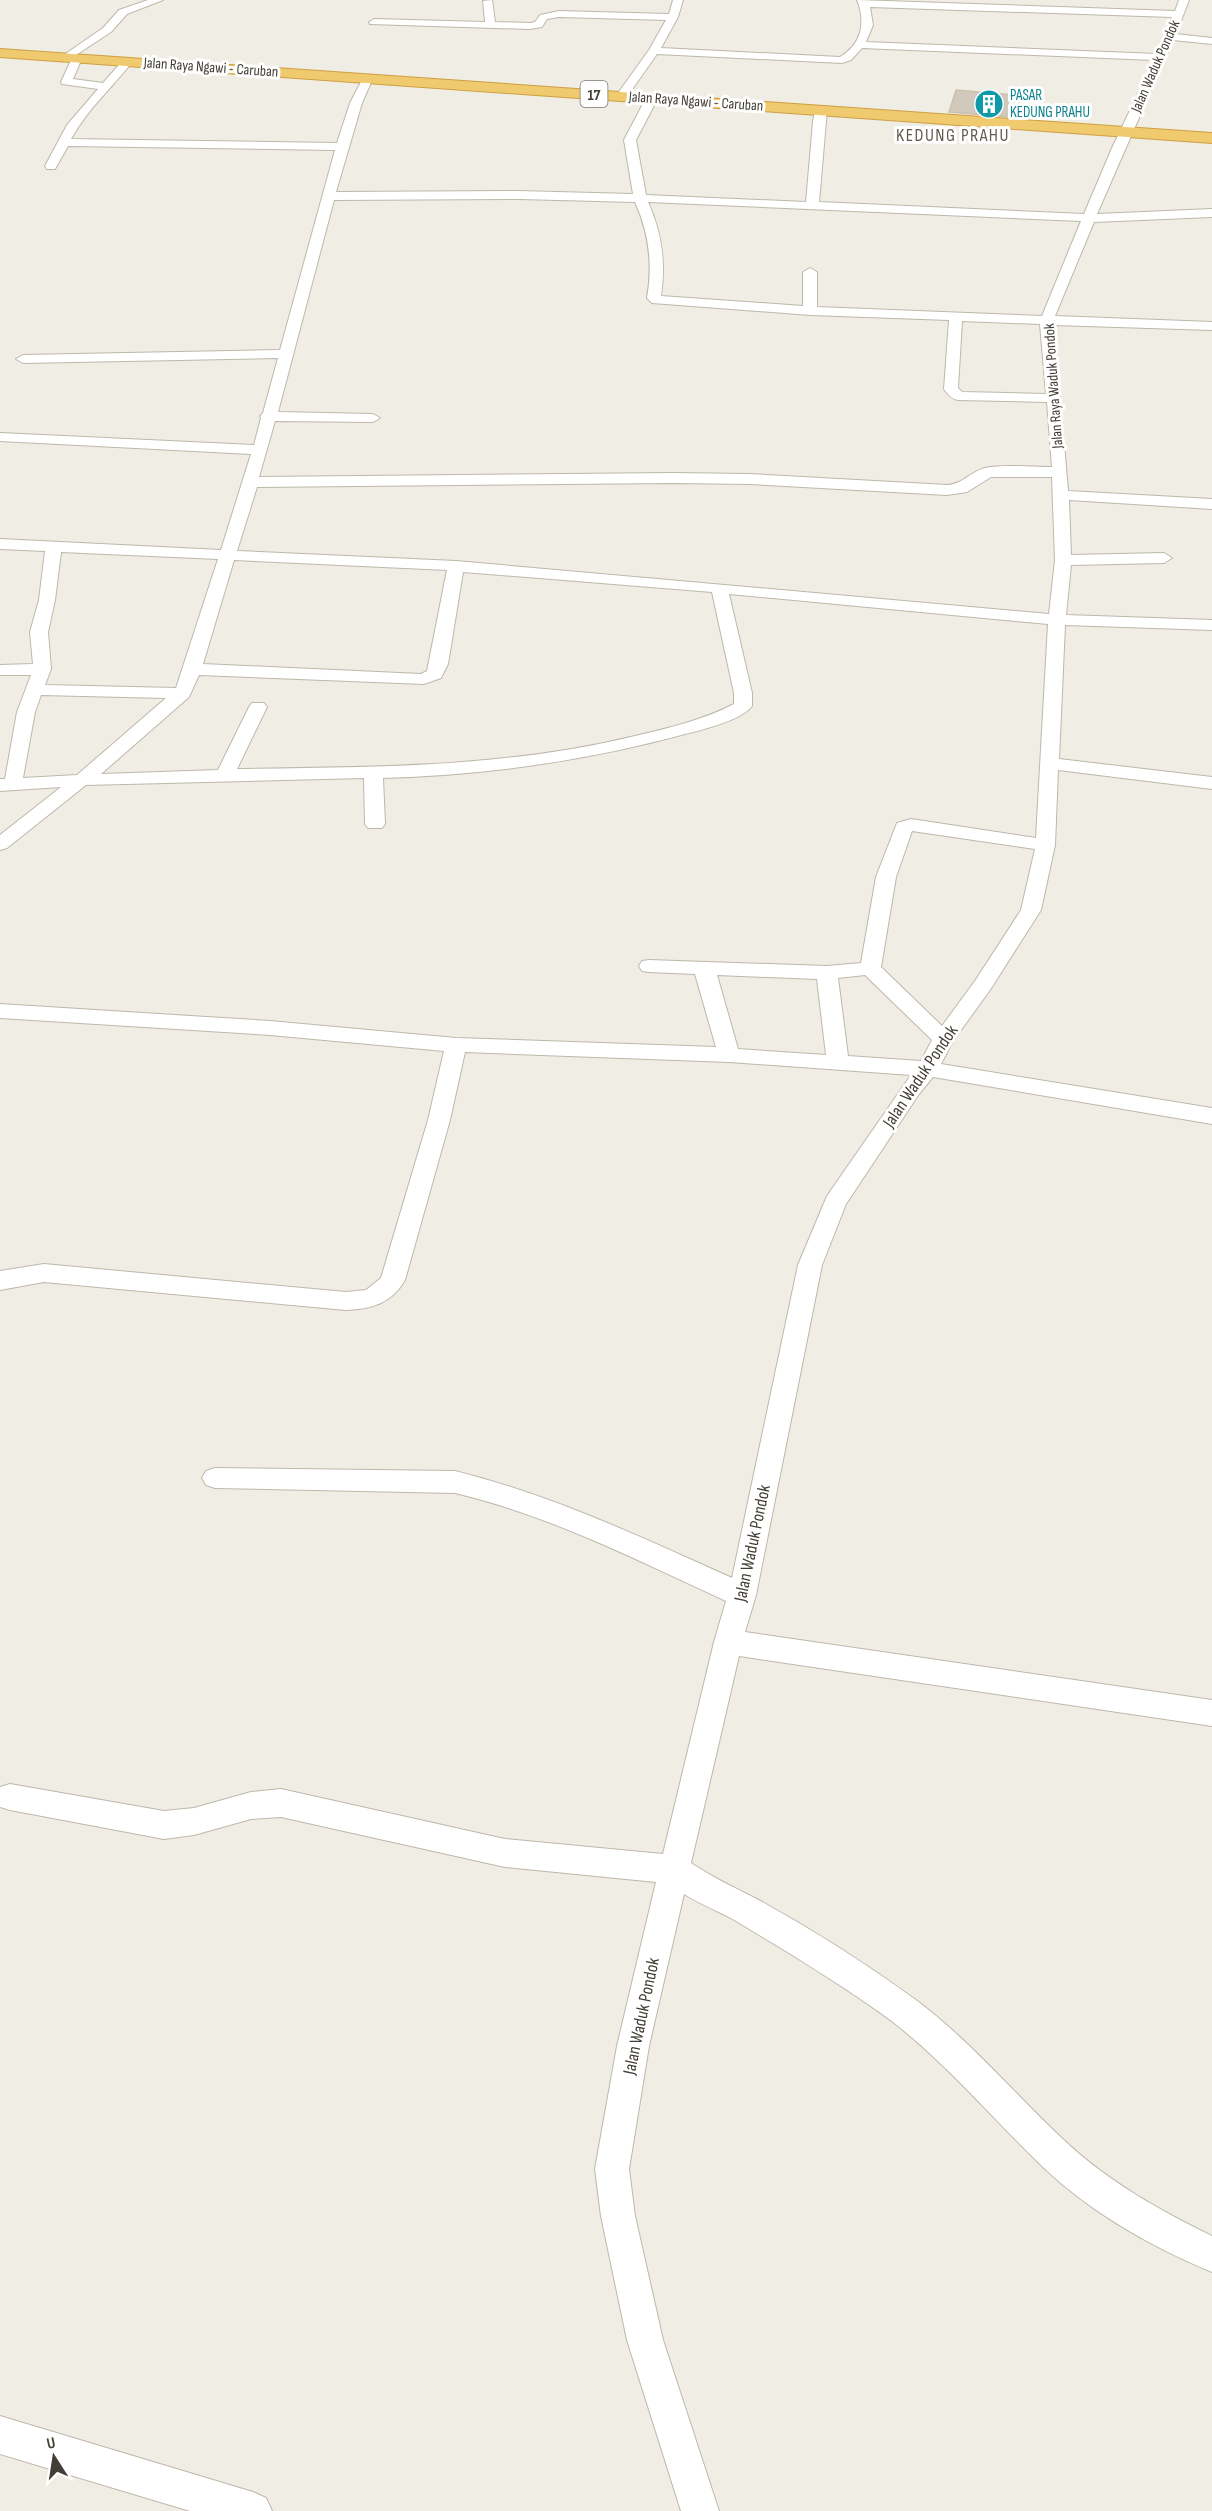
<svg xmlns="http://www.w3.org/2000/svg" width="1212" height="2511" font-family="'Sofia Sans Condensed',sans-serif">
<style>
.building{fill:#d1c9bb;stroke:#cbc1af;stroke-width:1.5}
.lines{fill:none;stroke-linecap:round;stroke-linejoin:round}
.minor-casing{stroke:#beb8ab;stroke-width:2}
.highway-casing{stroke:#ce9f41;stroke-width:2}
.minor{fill:#fff;fill-rule:evenodd}
.highway{fill:#f0ca6f;fill-rule:evenodd}
.labels{text-anchor:middle;stroke-width:6;stroke-linejoin:round;paint-order:stroke}
.far-street-label{font-size:15px;fill:#423d35;stroke:#fff}
.far-culture-label{font-size:15px;fill:#0d838f;stroke:#fff;text-anchor:start}
.shield{fill:#fff;stroke:#7b7772;stroke-width:1.5}
.shield-label{font-size:16px;font-weight:bold;fill:#423d35}
.far-quarter-label{font-size:18px;letter-spacing:1.5px;fill:#635b4d;stroke:#fff}
.street-label{font-size:18px;fill:#423d35;stroke:#fff}
</style>
<rect width="100%" height="100%" fill="#f0ede4"/>
<path class="building" d="M 956,90 L 1027,96 L 1023,118 L 949,112 Z"/>
<g class="lines">
<g class="minor-casing">
<g id="minor">
<path d="M 148,0 L 163,0 L 127,14 L 111,32 L 76,55 L 82,58 L 73,79 L 103,83 L 124,59 L 132,59 L 133,61 C 113,87 88,108 71,139 L 337,143 L 350,103 L 363,78 L 364,76 L 372,76 L 373,78 L 362,103 L 336,192 L 519,191 L 633,194 L 624,140 L 646,98 L 652,95 L 658,98 L 636,140 L 646,195 L 806,202 L 813,122 L 815,110 L 821,107 L 827,110 L 819,202 L 1084,214 L 1112,148 L 1154,60 L 862,48 L 851,60 L 842,63 L 657,54 L 626,98 L 622,99 L 616,96 L 649,50 L 666,20 L 559,17 L 547,19 L 542,27 L 530,29 L 370,24 L 369,22 L 374,19 L 485,22 L 483,1 L 492,0 L 495,22 L 530,23 L 535,22 L 540,15 L 559,11 L 669,14 L 673,0 L 683,0 L 678,17 L 661,48 L 840,57 C 862,44 866,22 857,0 L 1175,11 L 1179,0 L 1189,0 L 1176,34 L 1212,38 L 1212,44 L 1173,40 L 1097,214 L 1212,209 L 1212,217 L 1094,222 L 1055,316 L 1212,322 L 1212,330 L 1054,325 L 1068,491 L 1212,499 L 1212,509 L 1069,500 L 1071,555 L 1164,553 L 1172,558 L 1164,563 L 1071,565 L 1066,615 L 1212,620 L 1212,630 L 1065,625 L 1059,759 L 1212,777 L 1212,789 L 1058,770 L 1055,845 L 1041,910 L 990,990 L 953,1041 L 941,1064 L 1212,1108 L 1212,1124 L 933,1077 L 919,1094 L 846,1204 L 822,1265 L 756,1595 L 745,1632 L 1212,1700 L 1212,1726 L 739,1656 L 691,1863 C 712,1877 733,1887 755,1898 C 810,1928 865,1963 916,2000 C 972,2042 1016,2096 1067,2143 C 1109,2182 1161,2211 1212,2236 L 1212,2272 C 1152,2247 1090,2212 1043,2167 C 993,2119 948,2065 893,2022 C 843,1985 789,1953 736,1921 C 719,1911 701,1905 684,1894 L 649,2046 L 629,2169 L 635,2216 L 663,2340 L 719,2511 L 681,2511 L 627,2340 L 601,2216 L 595,2169 L 617,2046 L 656,1882 L 505,1867 L 281,1817 L 251,1819 L 194,1835 L 164,1839 L 10,1810 L 0,1807 L 0,1787 L 10,1784 L 164,1811 L 194,1808 L 251,1792 L 281,1789 L 505,1839 L 663,1854 L 714,1642 L 726,1601 C 637,1560 551,1516 455,1493 L 215,1488 L 206,1485 L 202,1478 L 206,1471 L 215,1468 L 455,1471 C 552,1495 641,1537 732,1578 L 798,1265 L 827,1196 L 911,1075 L 729,1062 L 465,1052 L 450,1120 L 405,1280 C 392,1303 372,1309 346,1310 L 44,1282 L 0,1290 L 0,1271 L 44,1264 L 346,1292 L 366,1290 L 381,1278 L 428,1120 L 444,1051 L 270,1035 L 0,1018 L 0,1004 L 270,1021 L 456,1038 L 716,1047 L 695,974 L 649,972 L 642,971 L 639,966 L 642,961 L 649,960 L 827,966 L 861,963 L 876,877 L 897,823 L 911,819 L 1036,838 L 1048,624 L 729,594 L 752,693 L 752,706 C 742,720 702,730 685,734 C 586,761 486,775 383,778 L 385,824 L 382,828 L 368,828 L 365,824 L 364,778 L 86,785 L 7,848 L 0,850 L 0,835 L 61,787 L 0,791 L 0,779 L 5,779 L 17,712 L 31,675 L 0,675 L 0,665 L 33,664 L 30,632 L 39,600 L 45,551 L 0,549 L 0,539 L 221,550 L 251,454 L 0,441 L 0,433 L 254,445 L 261,418 L 260,416 L 263,413 L 278,358 L 23,363 L 16,359 L 23,355 L 280,350 L 335,150 L 68,146 L 55,169 L 47,169 L 45,166 L 67,125 L 98,89 L 62,84 L 61,82 L 72,58 L 66,60 L 61,57 L 103,28 L 119,10 ZM 870,7 L 1172,17 L 1157,54 L 866,42 L 873,25 ZM 519,199 L 635,202 C 649,233 653,264 647,298 L 652,303 L 810,315 L 949,320 L 944,389 C 948,395 952,399 958,400 L 1047,402 L 1052,467 C 1033,467 1003,464 985,468 C 970,472 963,484 947,485 L 750,474 L 674,473 L 259,477 L 275,421 L 373,422 L 380,418 L 373,414 L 278,412 L 334,200 ZM 648,202 L 1081,221 L 1042,316 L 817,307 L 817,272 L 810,268 L 803,272 L 803,306 L 661,296 C 666,263 662,233 648,202 ZM 962,321 L 1040,324 L 1046,394 L 962,392 L 958,388 ZM 991,477 L 1052,477 L 1055,560 L 1049,614 L 456,561 L 237,551 L 257,487 L 674,483 L 750,484 L 947,495 L 967,492 ZM 61,552 L 218,559 L 176,688 L 45,685 L 51,669 L 48,632 L 55,600 ZM 234,560 L 447,570 L 427,671 L 421,674 L 203,664 ZM 463,572 L 712,592 L 734,693 L 734,704 C 703,720 669,728 635,736 C 504,768 371,767 237,769 L 267,707 L 264,703 L 252,703 L 249,707 L 218,770 L 101,774 L 189,697 L 199,675 L 424,684 L 441,678 L 448,664 ZM 41,695 L 166,698 L 77,775 L 23,778 L 35,712 ZM 912,831 L 1035,849 L 1021,910 L 975,981 L 942,1026 L 881,967 L 896,877 ZM 717,975 L 817,979 L 826,1055 L 738,1049 ZM 865,975 L 932,1040 L 921,1061 L 848,1056 L 838,978 Z"/>
<path d="M 0,2416 L 253,2492 L 266,2498 L 272,2511 L 190,2511 L 0,2454 Z"/>
</g>
</g>
<g class="highway-casing">
<path id="highway" d="M 0,49 L 1212,133 L 1212,143 L 0,57 Z"/>
</g>
<use href="#minor" class="minor"/>
<use href="#highway" class="highway"/>
</g>
<defs>
<g id="building-disc" transform="scale(1.5)"><circle r="9.5" fill="#0f9aa8" stroke="#fff"/><path d="M-4-6H4V6H1V3H-1V6H-4ZM-2.5-4.3h1.7v1.8h-1.7ZM.8-4.3h1.7v1.8H.8ZM-2.5-1h1.7V.8h-1.7ZM.8-1h1.7V.8H.8Z" fill="#fff"/></g>
</defs>
<g fill-rule="evenodd">
<use href="#building-disc" x="989" y="104"/>
</g>
<g class="labels">
<g class="far-street-label">
<text transform="translate(1155 66) rotate(-66)" y="5">Jalan Waduk Pondok</text>
<text transform="translate(211 67) rotate(4)" y="5">Jalan Raya Ngawi - Caruban</text>
<text transform="translate(696 101) rotate(4)" y="5">Jalan Raya Ngawi - Caruban</text>
<text transform="translate(1053 386) rotate(-94)" y="5">Jalan Raya Waduk Pondok</text>
</g>
<g class="far-culture-label">
<text x="1010" y="100">PASAR<tspan x="1010" dy="17">KEDUNG PRAHU</tspan></text>
</g>
<rect class="shield" x="580.5" y="81" width="27" height="26" rx="4.5"/>
<g class="shield-label">
<text x="594" y="100">17</text>
</g>
<g class="far-quarter-label">
<text x="953" y="141">KEDUNG PRAHU</text>
</g>
<g class="street-label">
<text transform="translate(920 1076) rotate(-56)" y="6">Jalan Waduk Pondok</text>
<text transform="translate(752 1543) rotate(-78)" y="6">Jalan Waduk Pondok</text>
<text transform="translate(641 2016) rotate(-78)" y="6">Jalan Waduk Pondok</text>
</g>
</g>
<g transform="translate(54 2457) rotate(348)" stroke="#ffffff" stroke-width="4.5" paint-order="stroke">
<path d="M0-4.5L10 22L0 15L-10 22Z" fill="#423d35"/>
<text y="-9" font-size="16" font-weight="bold" text-anchor="middle" fill="#423d35">U</text>
</g>
</svg>
